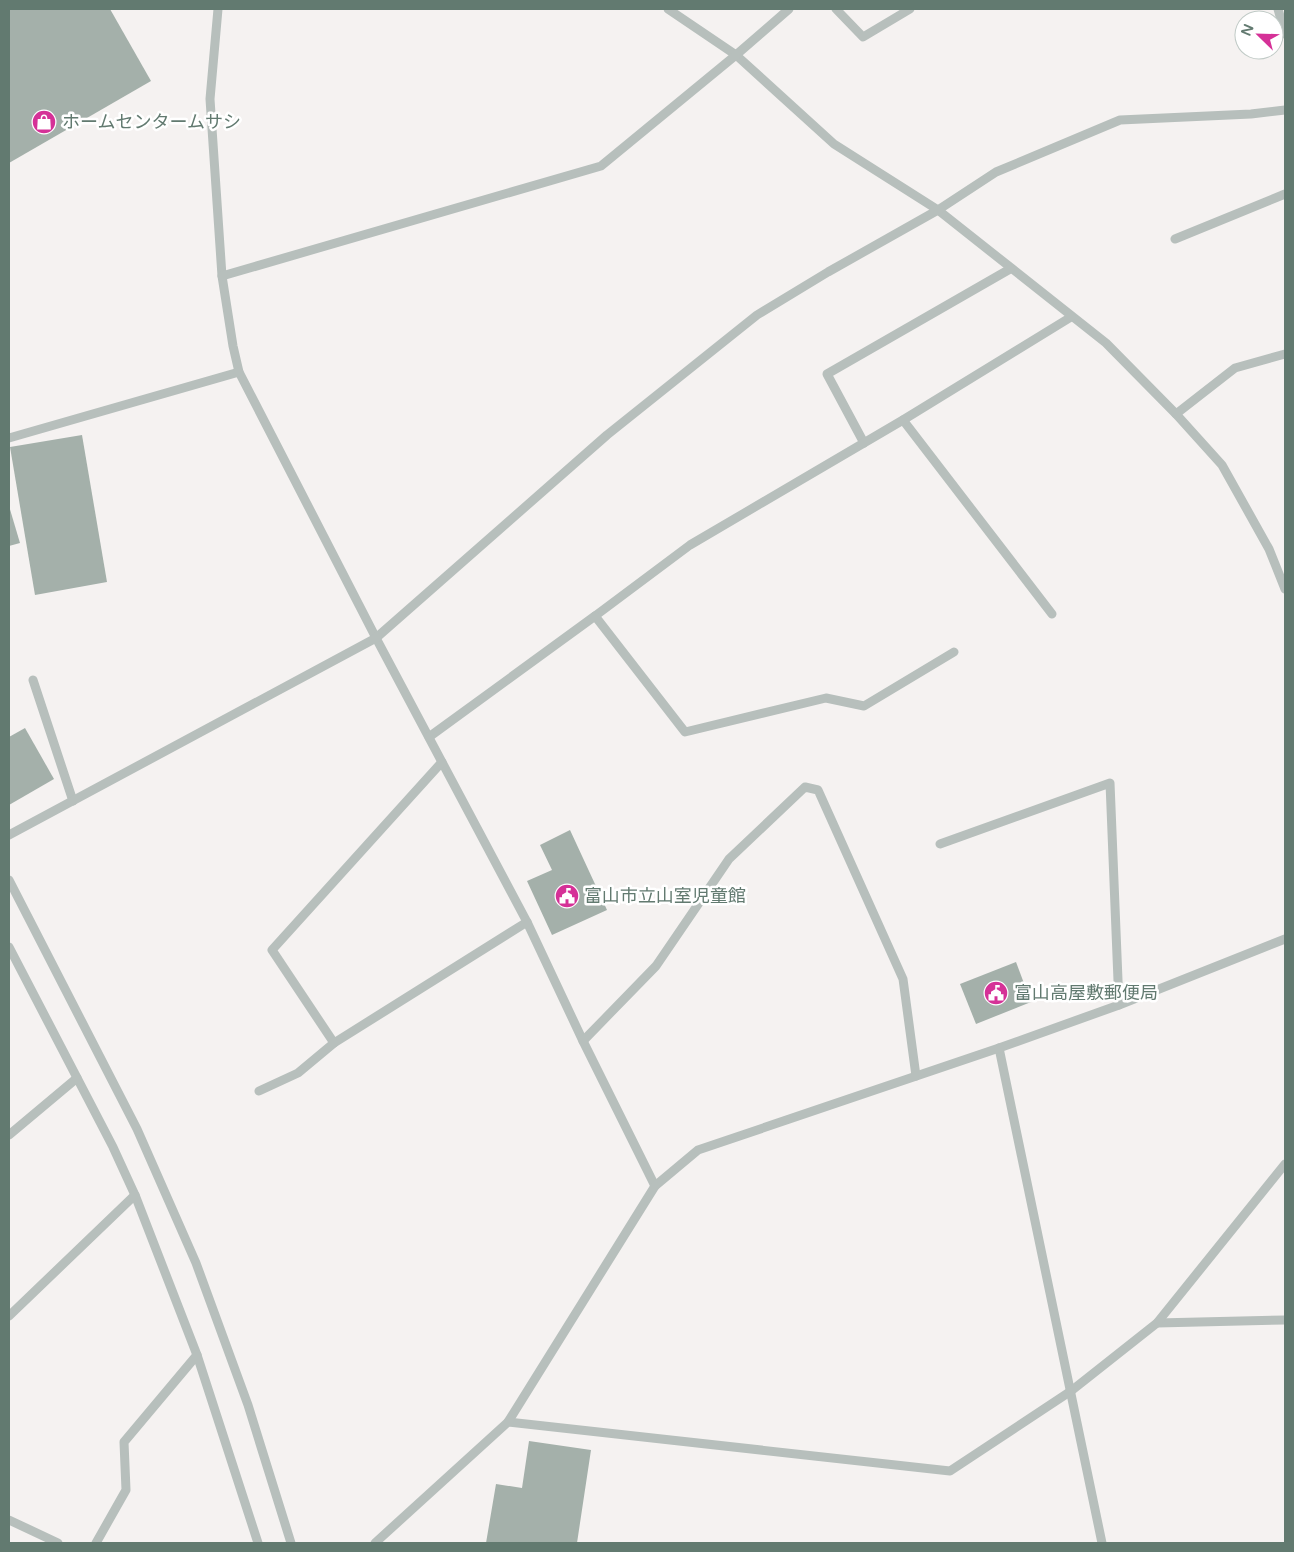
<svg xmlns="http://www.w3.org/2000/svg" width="1294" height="1552" font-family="'Varela Round','Noto Sans JP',sans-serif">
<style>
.building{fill:#a4b0aa}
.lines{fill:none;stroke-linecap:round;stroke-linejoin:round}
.minor{stroke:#b7bfbc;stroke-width:9}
.labels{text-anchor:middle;stroke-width:5;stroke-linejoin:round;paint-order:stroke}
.poi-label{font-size:18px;fill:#627a70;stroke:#fff;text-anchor:start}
</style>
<rect width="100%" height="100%" fill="#f5f2f1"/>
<g class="building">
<path d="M 9,9 L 110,9 L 151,81 L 9,163 Z"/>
<path d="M 82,435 L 107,582 L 35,595 L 10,447 Z"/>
<path d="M 9,506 L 20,543 L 9,546 Z"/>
<path d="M 25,728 L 54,779 L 9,805 L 9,737 Z"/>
<path d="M 570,830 L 607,910 L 552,935 L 527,881 L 552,870 L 540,845 Z"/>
<path d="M 1016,962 L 1031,1002 L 976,1024 L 960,984 Z"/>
<path d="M 529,1441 L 591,1450 L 577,1543 L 486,1543 L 496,1484 L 522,1488 Z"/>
</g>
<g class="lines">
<g class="minor">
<path d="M 218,9 L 210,99 L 222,276 L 233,346 L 239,372 L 376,638 L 527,922 L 583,1041 L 655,1186"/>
<path d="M 668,9 L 736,55 L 834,144 L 938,210 L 1106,343 L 1176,414 L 1222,465 L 1269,549 L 1285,589"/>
<path d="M 836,9 L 863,37 L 910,9"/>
<path d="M 1278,9 L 1285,34"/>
<path d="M 1175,239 L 1285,194"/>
<path d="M 222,276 L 601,166 L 736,55 L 789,9"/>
<path d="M 1176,414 L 1235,368 L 1285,354"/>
<path d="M 903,420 L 1052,614"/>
<path d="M 9,438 L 239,372"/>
<path d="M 864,443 L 827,374 L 1010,269"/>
<path d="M 595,616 L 690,545 L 903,420 L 1071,317"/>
<path d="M 33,680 L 73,801"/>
<path d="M 429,737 L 595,616 L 685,732 L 826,698 L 864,706 L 954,652"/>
<path d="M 9,835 L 376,638 L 607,435 L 757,315 L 828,272 L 938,210 L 996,172 L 1120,120 L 1251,114 L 1285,110"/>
<path d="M 940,844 L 1110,783 L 1119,1005"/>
<path d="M 9,880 L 137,1129 L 196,1263 L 248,1405 L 291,1543"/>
<path d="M 9,947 L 113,1147 L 135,1195 L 197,1355 L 258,1543"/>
<path d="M 583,1041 L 656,966 L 729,859 L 805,787 L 818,790 L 903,979 L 916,1076"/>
<path d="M 334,1043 L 527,922"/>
<path d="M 999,1048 L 1102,1543"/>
<path d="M 259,1091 L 298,1073 L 334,1043 L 272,950 L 442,762"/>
<path d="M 9,1135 L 77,1078"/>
<path d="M 9,1316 L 135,1195"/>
<path d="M 1157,1323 L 1285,1320"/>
<path d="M 508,1422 L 950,1471 L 1071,1391 L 1157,1323 L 1285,1164"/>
<path d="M 9,1520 L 58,1543"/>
<path d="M 96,1543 L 126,1490 L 124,1442 L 197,1355"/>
<path d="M 375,1543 L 508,1422 L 655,1186 L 698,1150 L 999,1048 L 1119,1005 L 1285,939"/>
</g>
</g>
<defs>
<g id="shop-disc" transform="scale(1.25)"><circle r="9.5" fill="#d53197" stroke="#fff"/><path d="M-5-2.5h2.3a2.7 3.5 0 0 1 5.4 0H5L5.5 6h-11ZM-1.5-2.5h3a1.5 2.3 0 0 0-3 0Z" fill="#fff"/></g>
<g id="civic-disc" transform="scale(1.25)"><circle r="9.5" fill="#d53197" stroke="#fff"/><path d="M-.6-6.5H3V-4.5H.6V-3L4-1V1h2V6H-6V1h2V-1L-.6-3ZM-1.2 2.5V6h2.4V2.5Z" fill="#fff"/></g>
</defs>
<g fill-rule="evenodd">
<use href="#shop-disc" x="44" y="122"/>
<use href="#civic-disc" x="567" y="896"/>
<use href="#civic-disc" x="996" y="993"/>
</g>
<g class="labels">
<g class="poi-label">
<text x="62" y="128">ホームセンタームサシ</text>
<text x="584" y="902">富山市立山室児童館</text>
<text x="1014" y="999">富山高屋敷郵便局</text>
</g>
</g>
<rect width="1294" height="1552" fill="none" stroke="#627a70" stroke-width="20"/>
<g transform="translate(1259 35) rotate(293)"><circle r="24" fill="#ffffff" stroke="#c0cac6"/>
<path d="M0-4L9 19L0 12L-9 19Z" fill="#d53197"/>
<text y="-8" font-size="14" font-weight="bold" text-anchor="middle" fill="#627a70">N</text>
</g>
</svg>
